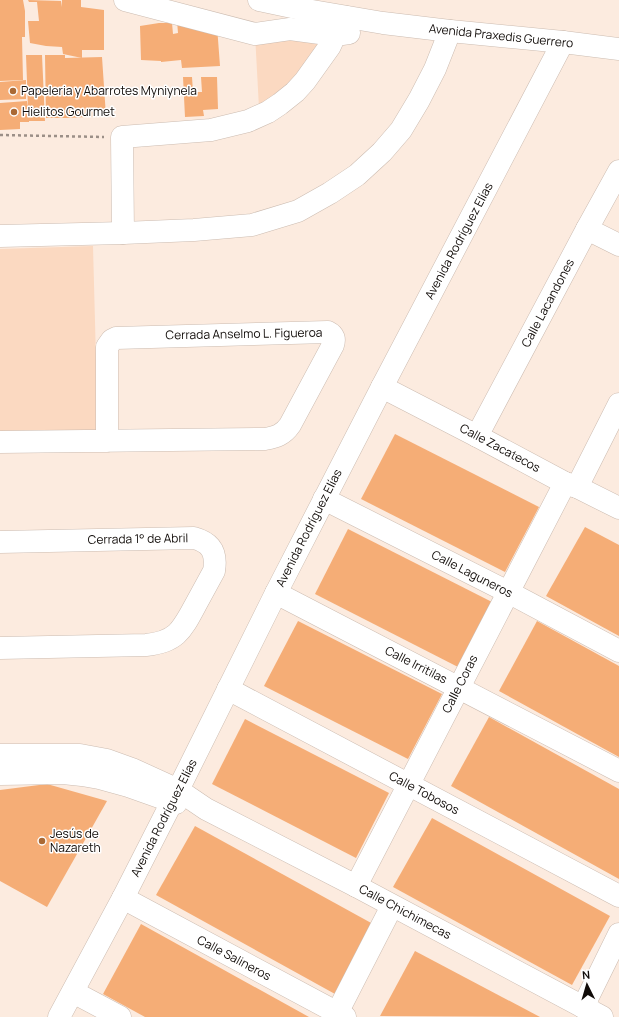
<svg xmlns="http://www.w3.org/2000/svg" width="619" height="1017" font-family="Manrope,sans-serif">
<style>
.green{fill:#fbd9c1}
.building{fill:#f5ad76}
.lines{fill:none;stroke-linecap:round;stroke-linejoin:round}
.minor-casing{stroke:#ccbcb1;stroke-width:23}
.path{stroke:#9b8f87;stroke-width:2.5;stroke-dasharray:3 3;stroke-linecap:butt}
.minor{stroke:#fff;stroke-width:22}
.poi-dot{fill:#aa6934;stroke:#fff;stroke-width:1.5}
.labels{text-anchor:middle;stroke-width:3;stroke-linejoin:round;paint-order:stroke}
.street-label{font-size:12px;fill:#100b08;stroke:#fff}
.poi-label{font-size:12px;fill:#100b08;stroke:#fff;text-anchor:start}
</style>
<rect width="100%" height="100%" fill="#fcebdf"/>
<g class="green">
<path d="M 255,34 L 330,46 L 292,91 L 259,108 Z"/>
<path d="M 93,246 L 98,435 L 0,438 L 0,249 Z"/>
</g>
<g class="building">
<path d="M 0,0 L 23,0 L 25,11 L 25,37 L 22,37 L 23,80 L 0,81 Z"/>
<path d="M 28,0 L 61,1 L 62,7 L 62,0 L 81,0 L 81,7 L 104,10 L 104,50 L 82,50 L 82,58 L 63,54 L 62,47 L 46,46 L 30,43 L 28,21 L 39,21 L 37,2 L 29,2 Z"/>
<path d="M 177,21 L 217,26 L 220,66 L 182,68 L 181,60 L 161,62 L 161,61 L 141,60 L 140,26 L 159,23 L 172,23 L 173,34 L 178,33 Z"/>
<path d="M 26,55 L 42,55 L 45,121 L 29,121 L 29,122 L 20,122 L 20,129 L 0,130 L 0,103 L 27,101 L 28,108 Z"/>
<path d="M 45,55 L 65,55 L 65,58 L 102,57 L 106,116 L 67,118 L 46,118 Z"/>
<path d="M 183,77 L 192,77 L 193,92 L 202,92 L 201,77 L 217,77 L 218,109 L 203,110 L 204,116 L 185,117 Z"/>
<path d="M 26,80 L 26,99 L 0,100 L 0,82 Z"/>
<path d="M 395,434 L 539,507 L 505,572 L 361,499 Z"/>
<path d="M 585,527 L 619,545 L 619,636 L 546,596 Z"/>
<path d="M 348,529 L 492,602 L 458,667 L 315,594 Z"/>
<path d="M 298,621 L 442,694 L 408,759 L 264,686 Z"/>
<path d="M 537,621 L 619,666 L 619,757 L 499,691 Z"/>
<path d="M 489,717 L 619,789 L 619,879 L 451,786 Z"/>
<path d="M 245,719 L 389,793 L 356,858 L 212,784 Z"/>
<path d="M 47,784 L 107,801 L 47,907 L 0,881 L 0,790 Z"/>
<path d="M 432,818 L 610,916 L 572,985 L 393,887 Z"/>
<path d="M 195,826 L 373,924 L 335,994 L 156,895 Z"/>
<path d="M 141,924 L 309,1017 L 145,1017 L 103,994 Z"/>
<path d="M 415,951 L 540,1017 L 380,1016 Z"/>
</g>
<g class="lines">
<g class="minor-casing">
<g id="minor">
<path d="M 125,0 L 255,34 L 290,29 L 335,35 L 349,33"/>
<path d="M 259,0 L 306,10 L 383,23 L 450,31 L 563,42 L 619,49"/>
<path d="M 587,229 L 619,245"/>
<path d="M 123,233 L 122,137 L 211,130 L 248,121 L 268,112 L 280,104 L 295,92 L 305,81 L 330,46 L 335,35 L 346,17"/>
<path d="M 0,236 L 123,233 L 194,230 L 252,225 L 298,211 L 330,193 L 357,175 L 382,152 L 401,130 L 419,100 L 435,69 L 450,31"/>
<path d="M 382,387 L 477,436 L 565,483 L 577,487 L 619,508"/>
<path d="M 477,436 L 587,229 L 619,171"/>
<path d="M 0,442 L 265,439 C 276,437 283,435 290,425 L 333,345 C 335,339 334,335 328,332 L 116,338 L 112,340 L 107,347 L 107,441"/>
<path d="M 577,487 L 619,404"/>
<path d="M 324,499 L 508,592 L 619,651"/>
<path d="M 0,542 L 194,538 C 212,543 217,553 214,571 C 208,582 202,593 196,604 C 182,630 177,642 146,645 L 0,648"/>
<path d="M 276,593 L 619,771"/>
<path d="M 228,689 L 619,896"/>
<path d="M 0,755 L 80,755 L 107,760 L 132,769 L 178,790 L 206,809 L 356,886 L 602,1017"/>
<path d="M 0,774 L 63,773 L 82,775 L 99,778 L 128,786 L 176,803"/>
<path d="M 356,886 L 565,483"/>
<path d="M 123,898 L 345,1017"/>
<path d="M 73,992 L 120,1017"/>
<path d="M 583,1007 L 619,934"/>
<path d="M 59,1017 L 123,898 L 178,790 L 276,593 L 382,387 L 563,42"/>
<path d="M 335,1017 L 392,906"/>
</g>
</g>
<path class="path" d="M 0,135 L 104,137"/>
<use href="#minor" class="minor"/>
</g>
<g class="poi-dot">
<circle cx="13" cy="91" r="4"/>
<circle cx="14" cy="112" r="4"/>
<circle cx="42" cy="841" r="4"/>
</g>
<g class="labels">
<g class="street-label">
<text transform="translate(501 36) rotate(6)" y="4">Avenida Praxedis Guerrero</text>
<text transform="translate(459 241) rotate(-62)" y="4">Avenida Rodríguez Elías</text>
<text transform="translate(548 303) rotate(-62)" y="4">Calle Lacandones</text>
<text transform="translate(244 334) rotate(-1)" y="4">Cerrada Anselmo L. Figueroa</text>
<text transform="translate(500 448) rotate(28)" y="4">Calle Zacatecos</text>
<text transform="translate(309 528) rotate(-63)" y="4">Avenida Rodríguez Elías</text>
<text transform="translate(138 539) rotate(-1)" y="4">Cerrada 1° de Abril</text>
<text transform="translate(472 574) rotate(27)" y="4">Calle Laguneros</text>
<text transform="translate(416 665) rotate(27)" y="4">Calle Irritilas</text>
<text transform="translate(460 684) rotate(-63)" y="4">Calle Coras</text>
<text transform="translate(424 793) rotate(28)" y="4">Calle Tobosos</text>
<text transform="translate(164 818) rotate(-63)" y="4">Avenida Rodríguez Elías</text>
<text transform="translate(405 912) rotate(28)" y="4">Calle Chichimecas</text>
<text transform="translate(234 958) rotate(28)" y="4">Calle Salineros</text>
</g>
<g class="poi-label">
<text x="21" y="95">Papeleria y Abarrotes Myniynela</text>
<text x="22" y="116">Hielitos Gourmet</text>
<text x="50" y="838">Jesús de<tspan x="50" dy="14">Nazareth</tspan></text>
</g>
</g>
<g transform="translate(587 985) rotate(355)" stroke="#ffffff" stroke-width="3" paint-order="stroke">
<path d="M0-3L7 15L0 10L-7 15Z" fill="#100b08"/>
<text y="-6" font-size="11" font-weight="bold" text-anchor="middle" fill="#100b08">N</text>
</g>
</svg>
